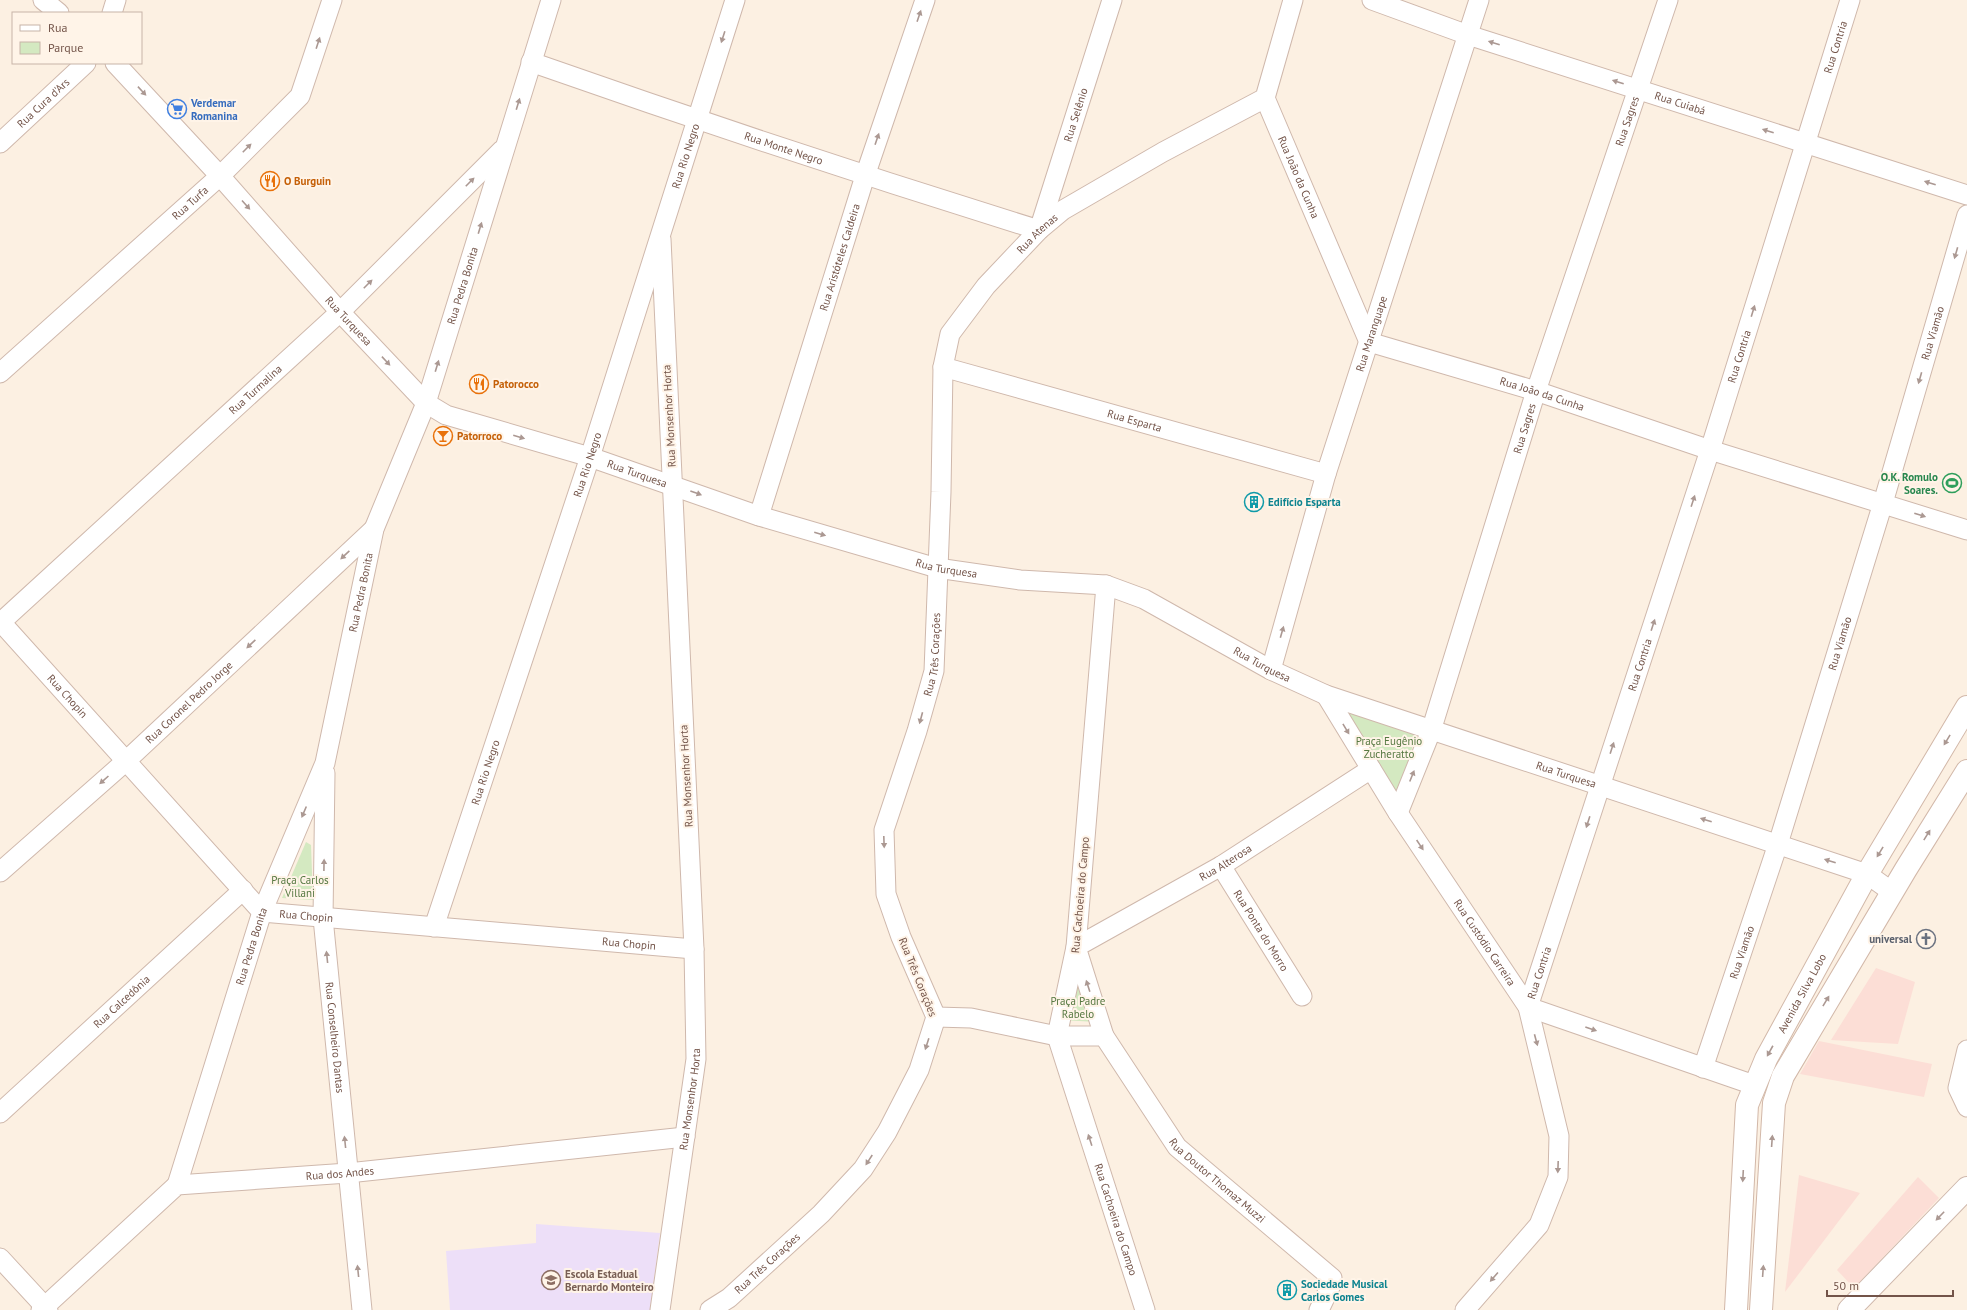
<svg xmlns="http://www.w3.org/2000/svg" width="1967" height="1310" font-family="'PT Sans',sans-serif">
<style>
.commercial{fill:#fcded6}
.education{fill:#eddff8}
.green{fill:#d4e9c1}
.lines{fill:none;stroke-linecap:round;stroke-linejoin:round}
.minor-casing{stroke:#cfb8ac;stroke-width:21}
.tertiary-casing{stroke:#cfb8ac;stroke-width:24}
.secondary-casing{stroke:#d2b8a9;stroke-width:24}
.minor{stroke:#fff;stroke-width:19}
.tertiary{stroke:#fff;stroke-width:22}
.secondary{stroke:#fff;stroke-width:22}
.oneway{fill:#ab9892}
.labels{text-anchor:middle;stroke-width:4;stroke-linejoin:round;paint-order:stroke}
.street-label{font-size:11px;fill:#735449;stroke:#fff4e8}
.shop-label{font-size:11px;font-weight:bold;fill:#366cbe;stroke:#fff4e8;text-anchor:start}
.food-label{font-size:11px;font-weight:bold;fill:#c56008;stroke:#fff4e8;text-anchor:start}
.leisure-label{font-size:11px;font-weight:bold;fill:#27864d;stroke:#fff4e8;text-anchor:end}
.culture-label{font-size:11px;font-weight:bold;fill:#0d838f;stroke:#fff4e8;text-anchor:start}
.park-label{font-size:11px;fill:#567841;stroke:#fff4e8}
.worship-label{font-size:11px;font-weight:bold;fill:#5b616d;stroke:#fff4e8;text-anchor:end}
.education-label{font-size:11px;font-weight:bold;fill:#785e54;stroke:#fff4e8;text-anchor:start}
</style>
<rect width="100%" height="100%" fill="#fcf0e2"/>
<g class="commercial">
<path d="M 1876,968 L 1915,982 L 1898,1044 L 1831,1040 Z"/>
<path d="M 1819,1041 L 1932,1064 L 1924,1097 L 1800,1074 Z"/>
<path d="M 1799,1175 L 1860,1193 L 1785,1292 Z"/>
<path d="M 1918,1177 L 1939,1198 L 1854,1288 L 1837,1270 Z"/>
</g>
<path class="education" d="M 536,1224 L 660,1233 L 650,1310 L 450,1310 L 446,1251 L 536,1243 Z"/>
<g class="green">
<path d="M 1340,708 L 1416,734 L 1397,801 Z"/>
<path d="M 306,842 L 311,845 L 313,900 L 282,898 Z"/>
<path d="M 1076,958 L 1097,1022 L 1061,1020 Z"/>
</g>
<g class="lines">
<g class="minor-casing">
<g id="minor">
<path d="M 43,0 L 59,13"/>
<path id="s1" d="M 1372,0 L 1468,35 L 1967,195"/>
<path d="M 112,13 L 116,0"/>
<path id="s2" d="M 531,62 C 699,121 868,177 1039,230 L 1112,0"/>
<path id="s3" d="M 115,63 L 220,176 L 340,312 L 426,403 L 446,415 L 590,457 L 759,516 L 937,568 L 1020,580 L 1106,585 L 1144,599 L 1271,670 L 1326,695 L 1867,874 L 1892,892"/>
<path id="s4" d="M 1265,98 L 1369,342 L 1536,391 L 1710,450 L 1967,530"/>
<path id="s5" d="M 0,143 L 86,63"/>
<path id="s6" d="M 943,367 L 1326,474"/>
<path id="s7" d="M 0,373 L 220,176 L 300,96 L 332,0"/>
<path id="s8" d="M 759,516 L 865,176 L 925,0"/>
<path id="s9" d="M 1106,585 L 1076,947 L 1057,1036 L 1145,1310"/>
<path id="s10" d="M 0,621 L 262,912 L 694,949"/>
<path id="s11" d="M 0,623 L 340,312 L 502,150"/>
<path id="s12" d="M 1271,670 L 1326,474 L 1479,0"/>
<path id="s13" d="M 1326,695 L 1398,813 L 1528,1007 L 1754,1085"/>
<path id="s14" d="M 325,773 L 323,918 L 362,1310"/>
<path id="s15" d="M 1398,813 L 1431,731 L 1536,391 L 1668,0"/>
<path id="s16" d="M 1221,866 L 1302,996"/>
<path id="s17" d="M 0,872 L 126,761 L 374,529"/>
<path id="s18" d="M 434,927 L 590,457 L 735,0"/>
<path id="s19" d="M 936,1017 L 971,1018 L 1057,1036 L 1104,1036 L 1177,1147 L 1332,1278 L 1332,1283 L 1319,1310"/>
<path id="s20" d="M 1104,1036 L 1076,947 L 1221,866 L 1371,769"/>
<path d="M 1967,1050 L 1958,1088 L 1967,1107"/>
<path id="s21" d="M 1703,1068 L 1778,844 L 1883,503 L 1967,215"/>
<path id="s22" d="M 0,1113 L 243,890"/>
<path id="s23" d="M 177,1185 L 262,912 L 325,763 L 374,529 L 426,403 L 551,0"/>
<path d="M 0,1258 L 48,1310"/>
<path id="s24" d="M 41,1310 L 177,1185 L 348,1173 L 685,1137"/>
<path id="s25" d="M 660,1310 L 696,1059 L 694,949 L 661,239"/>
<path id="s26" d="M 710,1310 L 729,1298 L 821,1214 L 863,1169 L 887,1132 L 919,1070 L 936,1017 L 901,937 L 886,894 L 884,830 L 917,731 L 934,671 L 941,492 L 943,367 L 950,334 L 986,286 L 1039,230 L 1063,210 L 1163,152 L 1265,98 L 1293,0"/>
<path id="s27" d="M 1465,1310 L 1539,1225 L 1558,1177 L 1559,1136 L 1528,1007 L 1710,450 L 1850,0"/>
</g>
</g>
<g class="tertiary-casing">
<path id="tertiary" d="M 1849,1310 L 1967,1188"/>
</g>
<g class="secondary-casing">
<g id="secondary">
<path id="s28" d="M 1736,1310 L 1747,1105 L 1766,1059 L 1867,874 L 1967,707"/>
<path d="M 1761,1310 L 1774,1103 L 1783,1076 L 1906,869 L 1967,771"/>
</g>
</g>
<use href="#minor" class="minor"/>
<use href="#tertiary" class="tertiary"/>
<use href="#secondary" class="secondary"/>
</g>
<defs><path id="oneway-solid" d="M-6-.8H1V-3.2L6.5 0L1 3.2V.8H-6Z"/></defs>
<g class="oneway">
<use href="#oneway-solid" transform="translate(919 16) rotate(-71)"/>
<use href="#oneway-solid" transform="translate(723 37) rotate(108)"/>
<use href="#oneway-solid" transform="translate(318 43) rotate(-72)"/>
<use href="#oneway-solid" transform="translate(1494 43) rotate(-162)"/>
<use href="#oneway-solid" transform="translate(1618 82) rotate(-162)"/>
<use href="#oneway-solid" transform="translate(142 91) rotate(47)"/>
<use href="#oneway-solid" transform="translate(518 104) rotate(-73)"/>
<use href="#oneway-solid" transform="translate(1768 131) rotate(-162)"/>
<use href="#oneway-solid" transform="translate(877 139) rotate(-71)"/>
<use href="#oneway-solid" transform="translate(247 148) rotate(-45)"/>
<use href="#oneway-solid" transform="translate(470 182) rotate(-45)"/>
<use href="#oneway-solid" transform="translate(1930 183) rotate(-162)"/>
<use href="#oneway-solid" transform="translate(246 205) rotate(48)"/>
<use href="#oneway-solid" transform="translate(480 228) rotate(-73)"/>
<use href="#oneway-solid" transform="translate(1956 253) rotate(106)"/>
<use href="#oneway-solid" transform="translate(368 284) rotate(-45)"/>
<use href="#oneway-solid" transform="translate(1753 311) rotate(-73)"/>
<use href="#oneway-solid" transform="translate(386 361) rotate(47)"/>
<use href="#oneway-solid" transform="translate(437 366) rotate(-73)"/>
<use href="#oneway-solid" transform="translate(1920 378) rotate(106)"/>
<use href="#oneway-solid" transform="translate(519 437) rotate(16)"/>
<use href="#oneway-solid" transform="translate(696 493) rotate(20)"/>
<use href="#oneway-solid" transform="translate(1693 501) rotate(-72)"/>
<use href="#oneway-solid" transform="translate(1920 515) rotate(18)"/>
<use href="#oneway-solid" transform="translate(820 534) rotate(16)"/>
<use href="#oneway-solid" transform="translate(345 555) rotate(137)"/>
<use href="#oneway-solid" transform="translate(1653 625) rotate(-72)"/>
<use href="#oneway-solid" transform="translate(1282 632) rotate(-74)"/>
<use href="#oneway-solid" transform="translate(251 644) rotate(137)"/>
<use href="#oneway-solid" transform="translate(921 718) rotate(105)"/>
<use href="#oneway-solid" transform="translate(1346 729) rotate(59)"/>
<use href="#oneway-solid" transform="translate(1947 740) rotate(121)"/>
<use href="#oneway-solid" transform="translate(1612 748) rotate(-72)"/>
<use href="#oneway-solid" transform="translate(1412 776) rotate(-68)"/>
<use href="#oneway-solid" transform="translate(104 780) rotate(138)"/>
<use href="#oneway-solid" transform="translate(304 812) rotate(113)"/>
<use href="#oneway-solid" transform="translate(1706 820) rotate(-162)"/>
<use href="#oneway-solid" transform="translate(1588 822) rotate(108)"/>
<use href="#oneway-solid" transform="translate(1927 835) rotate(-58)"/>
<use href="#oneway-solid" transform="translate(884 842) rotate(88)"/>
<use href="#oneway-solid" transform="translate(1420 845) rotate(56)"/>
<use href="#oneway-solid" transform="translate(1880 852) rotate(121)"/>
<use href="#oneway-solid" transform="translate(1830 861) rotate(-162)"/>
<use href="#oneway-solid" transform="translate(324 865) rotate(-89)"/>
<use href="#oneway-solid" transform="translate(327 957) rotate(-96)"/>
<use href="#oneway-solid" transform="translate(1088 986) rotate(-108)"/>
<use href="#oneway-solid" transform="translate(1826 1001) rotate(-59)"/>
<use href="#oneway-solid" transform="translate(1591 1029) rotate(19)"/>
<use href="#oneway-solid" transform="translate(1536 1040) rotate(75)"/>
<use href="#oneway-solid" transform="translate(927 1044) rotate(108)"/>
<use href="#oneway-solid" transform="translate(1770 1051) rotate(119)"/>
<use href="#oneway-solid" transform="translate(1090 1140) rotate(-108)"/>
<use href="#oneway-solid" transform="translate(1772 1141) rotate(-86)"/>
<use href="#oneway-solid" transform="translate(345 1142) rotate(-96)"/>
<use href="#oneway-solid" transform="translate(869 1160) rotate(123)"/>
<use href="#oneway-solid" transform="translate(1558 1167) rotate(92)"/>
<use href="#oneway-solid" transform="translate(1743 1176) rotate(93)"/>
<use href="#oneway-solid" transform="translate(1940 1216) rotate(134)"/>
<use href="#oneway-solid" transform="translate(358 1271) rotate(-96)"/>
<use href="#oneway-solid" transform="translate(1763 1271) rotate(-86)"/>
<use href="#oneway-solid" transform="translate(1494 1277) rotate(131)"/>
</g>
<defs>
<g id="supermarket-ring" transform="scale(1)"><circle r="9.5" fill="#fff4e8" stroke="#3f7fe0" stroke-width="1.5"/><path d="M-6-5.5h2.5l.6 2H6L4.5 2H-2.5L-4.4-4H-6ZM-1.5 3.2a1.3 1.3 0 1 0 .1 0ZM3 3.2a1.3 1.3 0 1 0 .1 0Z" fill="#3f7fe0"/></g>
<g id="restaurant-ring" transform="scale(1)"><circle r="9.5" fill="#fff4e8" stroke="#e8710a" stroke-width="1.5"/><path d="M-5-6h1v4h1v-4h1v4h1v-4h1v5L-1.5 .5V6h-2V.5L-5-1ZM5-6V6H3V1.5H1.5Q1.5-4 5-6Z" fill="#e8710a"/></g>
<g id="bar-ring" transform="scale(1)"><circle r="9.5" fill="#fff4e8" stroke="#e8710a" stroke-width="1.5"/><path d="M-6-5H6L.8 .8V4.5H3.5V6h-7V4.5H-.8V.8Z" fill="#e8710a"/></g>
<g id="stadium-ring" transform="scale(1)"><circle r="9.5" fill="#fff4e8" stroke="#2e9e5b" stroke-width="1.5"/><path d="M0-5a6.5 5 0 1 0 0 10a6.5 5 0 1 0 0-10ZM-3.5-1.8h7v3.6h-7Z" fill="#2e9e5b"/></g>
<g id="building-ring" transform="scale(1)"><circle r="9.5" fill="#fff4e8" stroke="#0f9aa8" stroke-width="1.5"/><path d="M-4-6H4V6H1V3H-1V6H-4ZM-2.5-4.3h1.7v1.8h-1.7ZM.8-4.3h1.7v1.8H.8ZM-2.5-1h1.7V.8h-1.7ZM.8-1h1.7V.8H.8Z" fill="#0f9aa8"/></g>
<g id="church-ring" transform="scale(1)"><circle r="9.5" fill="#fff4e8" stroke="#6b7280" stroke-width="1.5"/><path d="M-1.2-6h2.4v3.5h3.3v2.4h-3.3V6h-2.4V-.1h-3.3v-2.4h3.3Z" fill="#6b7280"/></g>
<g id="school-ring" transform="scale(1)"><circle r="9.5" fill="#fff4e8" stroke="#8d6e63" stroke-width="1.5"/><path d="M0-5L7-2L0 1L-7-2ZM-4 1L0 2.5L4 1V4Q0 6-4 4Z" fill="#8d6e63"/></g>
</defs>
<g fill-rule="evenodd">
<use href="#supermarket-ring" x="177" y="109"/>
<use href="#restaurant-ring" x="270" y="181"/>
<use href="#restaurant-ring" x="479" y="384"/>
<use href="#bar-ring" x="443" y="436"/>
<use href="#stadium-ring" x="1952" y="483"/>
<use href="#building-ring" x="1254" y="502"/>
<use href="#church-ring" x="1926" y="939"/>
<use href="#school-ring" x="551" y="1280"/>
<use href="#building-ring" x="1287" y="1290"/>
</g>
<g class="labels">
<g class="street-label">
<text dy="4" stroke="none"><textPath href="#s27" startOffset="1346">Rua Contria</textPath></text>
<text dy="4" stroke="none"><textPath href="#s5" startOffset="59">Rua Cura d'Ars</textPath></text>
<text dy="4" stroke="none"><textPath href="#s1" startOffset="325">Rua Cuiabá</textPath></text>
<text dy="4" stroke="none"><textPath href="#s2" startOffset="656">Rua Selênio</textPath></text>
<text dy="4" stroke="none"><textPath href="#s15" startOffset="729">Rua Sagres</textPath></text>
<text dy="4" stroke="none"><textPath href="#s2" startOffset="267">Rua Monte Negro</textPath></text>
<text dy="4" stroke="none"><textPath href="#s18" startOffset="811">Rua Rio Negro</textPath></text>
<text dy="4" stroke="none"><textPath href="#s4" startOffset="86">Rua João da Cunha</textPath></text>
<text dy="4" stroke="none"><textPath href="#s7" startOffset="255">Rua Turfa</textPath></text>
<text dy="4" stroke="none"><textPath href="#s26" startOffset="1213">Rua Atenas</textPath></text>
<text dy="4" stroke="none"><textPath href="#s8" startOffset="271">Rua Aristóteles Caldeira</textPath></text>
<text dy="4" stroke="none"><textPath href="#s23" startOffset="946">Rua Pedra Bonita</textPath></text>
<text dy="4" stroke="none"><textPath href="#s3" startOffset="348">Rua Turquesa</textPath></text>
<text dy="4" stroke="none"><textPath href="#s21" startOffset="770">Rua Viamão</textPath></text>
<text dy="4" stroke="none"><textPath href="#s12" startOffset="351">Rua Maranguape</textPath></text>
<text dy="4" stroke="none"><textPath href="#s27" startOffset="1022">Rua Contria</textPath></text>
<text dy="4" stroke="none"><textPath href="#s11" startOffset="346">Rua Turmalina</textPath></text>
<text dy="4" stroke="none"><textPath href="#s4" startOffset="446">Rua João da Cunha</textPath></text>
<text transform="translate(669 416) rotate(-93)" y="4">Rua Monsenhor Horta</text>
<text dy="4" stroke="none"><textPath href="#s6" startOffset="199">Rua Esparta</textPath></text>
<text dy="4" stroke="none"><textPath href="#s15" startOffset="405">Rua Sagres</textPath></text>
<text dy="4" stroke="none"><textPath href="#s18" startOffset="487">Rua Rio Negro</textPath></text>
<text dy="4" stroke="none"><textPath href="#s3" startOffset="684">Rua Turquesa</textPath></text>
<text dy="4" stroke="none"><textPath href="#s3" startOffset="1008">Rua Turquesa</textPath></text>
<text dy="4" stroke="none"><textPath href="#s23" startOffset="622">Rua Pedra Bonita</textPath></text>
<text dy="4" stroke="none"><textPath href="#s21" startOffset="446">Rua Viamão</textPath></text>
<text dy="4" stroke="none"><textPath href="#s26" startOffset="758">Rua Três Corações</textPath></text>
<text dy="4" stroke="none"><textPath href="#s3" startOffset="1344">Rua Turquesa</textPath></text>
<text dy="4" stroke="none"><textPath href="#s27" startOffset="698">Rua Contria</textPath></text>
<text dy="4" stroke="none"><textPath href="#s10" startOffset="101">Rua Chopin</textPath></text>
<text dy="4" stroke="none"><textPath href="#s17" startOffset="254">Rua Coronel Pedro Jorge</textPath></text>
<text dy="4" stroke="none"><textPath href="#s18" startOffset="163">Rua Rio Negro</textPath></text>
<text dy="4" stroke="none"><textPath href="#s3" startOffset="1668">Rua Turquesa</textPath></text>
<text transform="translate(686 776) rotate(-93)" y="4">Rua Monsenhor Horta</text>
<text dy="4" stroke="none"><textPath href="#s20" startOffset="265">Rua Alterosa</textPath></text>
<text transform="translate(1080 895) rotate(-85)" y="4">Rua Cachoeira do Campo</text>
<text dy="4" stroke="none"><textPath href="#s10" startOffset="436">Rua Chopin</textPath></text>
<text dy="4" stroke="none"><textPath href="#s16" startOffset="76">Rua Ponta do Morro</textPath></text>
<text dy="4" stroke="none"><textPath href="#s13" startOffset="294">Rua Custódio Carreira</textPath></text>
<text dy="4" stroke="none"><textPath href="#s10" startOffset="760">Rua Chopin</textPath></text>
<text dy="4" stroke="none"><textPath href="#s23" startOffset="250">Rua Pedra Bonita</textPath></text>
<text dy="4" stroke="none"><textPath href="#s21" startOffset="122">Rua Viamão</textPath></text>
<text dy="4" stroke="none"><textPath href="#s27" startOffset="374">Rua Contria</textPath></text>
<text transform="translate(918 977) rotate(68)" y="4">Rua Três Corações</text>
<text dy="4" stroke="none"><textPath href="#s28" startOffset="330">Avenida Silva Lobo</textPath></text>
<text dy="4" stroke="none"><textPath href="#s22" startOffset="165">Rua Calcedônia</textPath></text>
<text dy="4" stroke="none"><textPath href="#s14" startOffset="265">Rua Conselheiro Dantas</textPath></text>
<text dy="4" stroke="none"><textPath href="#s25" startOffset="213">Rua Monsenhor Horta</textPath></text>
<text dy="4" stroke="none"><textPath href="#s24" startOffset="348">Rua dos Andes</textPath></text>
<text dy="4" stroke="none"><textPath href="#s19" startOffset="355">Rua Doutor Thomaz Muzzi</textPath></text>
<text dy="4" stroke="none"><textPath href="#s9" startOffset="647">Rua Cachoeira do Campo</textPath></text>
<text dy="4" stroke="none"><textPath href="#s26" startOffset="74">Rua Três Corações</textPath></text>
</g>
<g class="shop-label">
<text x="191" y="107">Verdemar<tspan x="191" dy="13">Romanina</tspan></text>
</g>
<g class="food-label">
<text x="284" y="185">O Burguin</text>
<text x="493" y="388">Patorocco</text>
<text x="457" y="440">Patorroco</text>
</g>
<g class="leisure-label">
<text x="1938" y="481">O.K. Romulo<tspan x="1938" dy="13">Soares.</tspan></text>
</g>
<g class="culture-label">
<text x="1268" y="506">Edifício Esparta</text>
<text x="1301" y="1288">Sociedade Musical<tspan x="1301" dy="13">Carlos Gomes</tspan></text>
</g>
<g class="park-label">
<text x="1389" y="745">Praça Eugênio<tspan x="1389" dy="13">Zucheratto</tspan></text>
<text x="300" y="884">Praça Carlos<tspan x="300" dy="13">Villani</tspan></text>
<text x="1078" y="1005">Praça Padre<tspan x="1078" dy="13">Rabelo</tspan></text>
</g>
<g class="worship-label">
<text x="1912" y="943">universal</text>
</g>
<g class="education-label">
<text x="565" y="1278">Escola Estadual<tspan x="565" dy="13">Bernardo Monteiro</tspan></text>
</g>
</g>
<rect x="12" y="12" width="130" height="52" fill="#fff4e8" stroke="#c7b4a8"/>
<rect x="20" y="25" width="20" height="6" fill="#ffffff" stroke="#c7b4a8"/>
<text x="48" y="32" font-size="12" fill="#735449">Rua</text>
<rect x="20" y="42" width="20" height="12" fill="#d4e9c1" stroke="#c7b4a8"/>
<text x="48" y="52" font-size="12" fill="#735449">Parque</text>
<path d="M1827 1290v6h126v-6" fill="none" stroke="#735449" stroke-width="2"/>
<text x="1833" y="1290" font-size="12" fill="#735449" stroke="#fff4e8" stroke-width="3" paint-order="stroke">50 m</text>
</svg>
